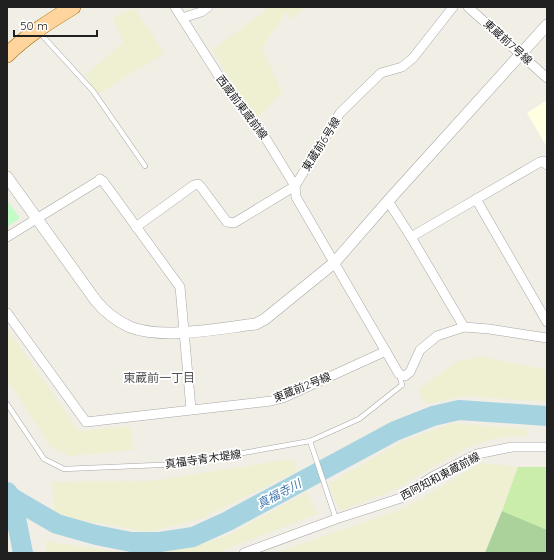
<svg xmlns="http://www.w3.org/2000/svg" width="554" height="560" font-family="Quicksand,'Noto Sans JP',sans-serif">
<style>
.education{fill:#ffffe1}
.farmland{fill:#eef0d1}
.grass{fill:#cbedab}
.forest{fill:#aad29a}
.park{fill:#c3fcc7}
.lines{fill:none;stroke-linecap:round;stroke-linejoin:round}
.river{stroke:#a5d3e0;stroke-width:20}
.service-casing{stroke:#a7a7a7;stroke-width:5.5}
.minor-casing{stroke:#a7a7a7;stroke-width:10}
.tertiary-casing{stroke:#a7a7a7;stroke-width:12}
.primary-casing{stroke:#9c6900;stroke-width:16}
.service{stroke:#fff;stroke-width:4.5}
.minor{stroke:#fff;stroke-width:9}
.tertiary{stroke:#fff;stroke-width:11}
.primary{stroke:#ffd59d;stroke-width:15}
.labels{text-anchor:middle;stroke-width:3.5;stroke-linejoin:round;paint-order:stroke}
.street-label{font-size:11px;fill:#202020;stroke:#fff}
.neighbourhood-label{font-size:12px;fill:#535353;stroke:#fff}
.water-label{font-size:12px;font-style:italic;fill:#4579ad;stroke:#fff}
</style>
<rect width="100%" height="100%" fill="#f1eee6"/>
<path class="education" d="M 547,100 L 547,147 L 527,113 Z"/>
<g class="farmland">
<path d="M 265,7 L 306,7 L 292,19 L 286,12 L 262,48 L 282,93 L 256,119 L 212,50 L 266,10 Z"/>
<path d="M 134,8 L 164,53 L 98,94 L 93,91 L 86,75 L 124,42 L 113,18 Z"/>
<path d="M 7,329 L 79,431 L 130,426 L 133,450 L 70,456 L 51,447 L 7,379 Z"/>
<path d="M 482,357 L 547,370 L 547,402 L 466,396 L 425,404 L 419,389 L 458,361 Z"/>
<path d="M 452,423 L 527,429 L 527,435 L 496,438 L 466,448 L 394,490 L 340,511 L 328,484 L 401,442 Z"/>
<path d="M 293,459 L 297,471 L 201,519 L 148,532 L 55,515 L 52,482 L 150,481 Z"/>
<path d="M 481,463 L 518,467 L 485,553 L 275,553 L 405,508 Z"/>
<path d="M 307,492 L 317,514 L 217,553 L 152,553 L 195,547 L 227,536 Z"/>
<path d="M 46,541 L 125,553 L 46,553 Z"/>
</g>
<path class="grass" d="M 518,467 L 547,467 L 547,530 L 502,511 Z"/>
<path class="forest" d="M 502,511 L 547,530 L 547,553 L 485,553 Z"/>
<path class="park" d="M 7,201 L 20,218 L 7,227 Z"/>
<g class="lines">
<g class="river">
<path d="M 7,492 L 12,498 L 23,553"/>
<path d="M 12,498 L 57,524 L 96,535 L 131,542 L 160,542 L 193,537 L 228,521 L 395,431 L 433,416 L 459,410 L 547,416"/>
</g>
<g class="service-casing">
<g id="service">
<path d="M 39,32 L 93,91 L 145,166"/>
<path d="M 7,404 L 44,459 L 64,469 L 182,464 L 310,441 L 359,419 L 402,385 L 399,374"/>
<path d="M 310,441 L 336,519"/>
</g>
</g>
<g class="minor-casing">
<g id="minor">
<path d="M 175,7 L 229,92 L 260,129 L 295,186 L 296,197 L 399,374 L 405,376 L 410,372 L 420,350 L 437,336 L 464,327 L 489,329 L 547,338"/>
<path d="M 468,7 L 547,78"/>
<path d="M 182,18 L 201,12 L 208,7"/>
<path d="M 476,199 L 547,322"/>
<path d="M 388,201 L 411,237 L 464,327"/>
<path d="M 136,227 L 194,185 L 198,184 L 201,187 L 227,222 L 234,223 L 295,186 L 340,113 L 381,73 L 402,67 L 413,58 L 453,7"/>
<path d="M 7,237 L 98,181 L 100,179 L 103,181 L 180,287 L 191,409"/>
<path d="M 411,237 L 540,162 L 543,161 L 547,165"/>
<path d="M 7,313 L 86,422 L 271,401 L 283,398 L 386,351"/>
<path d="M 244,553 L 336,519 L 401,498 L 432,477 L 477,454 L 512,447 L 547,447"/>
</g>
</g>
<g class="tertiary-casing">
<path id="tertiary" d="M 7,177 L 96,301 C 105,312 117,321 130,327 C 163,340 220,328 256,324 L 265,319 L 334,263 L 388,201 L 547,25"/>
</g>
<g class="primary-casing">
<path id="primary" d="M 7,55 C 26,36 50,21 73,7"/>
</g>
<use href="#service" class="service"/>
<use href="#minor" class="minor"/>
<use href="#tertiary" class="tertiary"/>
<use href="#primary" class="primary"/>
</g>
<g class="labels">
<g class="street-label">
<text transform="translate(508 42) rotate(42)" y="4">東蔵前7号線</text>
<text transform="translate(242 107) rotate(53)" y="4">西蔵前東蔵前線</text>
<text transform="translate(321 144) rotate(-58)" y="4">東蔵前6号線</text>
<text transform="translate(302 387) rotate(-22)" y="4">東蔵前2号線</text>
<text transform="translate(203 459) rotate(-8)" y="4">真福寺青木堤線</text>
<text transform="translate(440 476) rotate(-28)" y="4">西阿知和東蔵前線</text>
</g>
<g class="neighbourhood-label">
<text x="159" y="382">東蔵前一丁目</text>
</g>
<g class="water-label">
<text transform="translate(279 494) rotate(-28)" y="4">真福寺川</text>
</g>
</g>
<rect width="554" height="560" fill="none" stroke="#202020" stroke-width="16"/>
<path d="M14 30v6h83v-6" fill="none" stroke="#202020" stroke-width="2"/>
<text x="20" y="30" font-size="12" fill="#202020" stroke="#ffffff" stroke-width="3" paint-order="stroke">50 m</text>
</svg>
